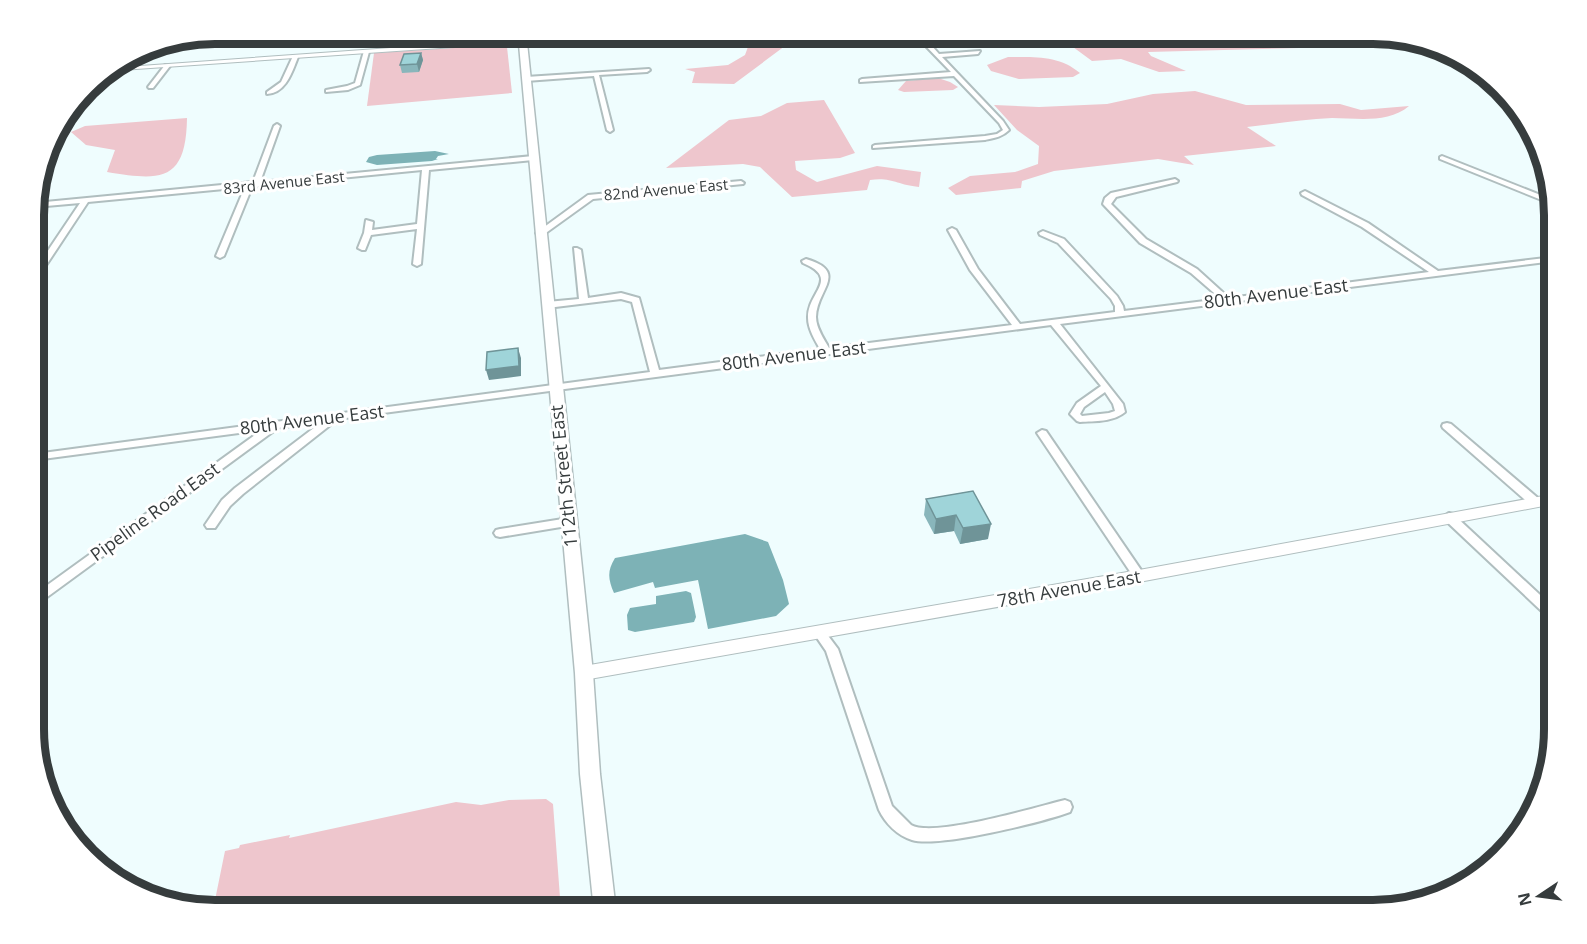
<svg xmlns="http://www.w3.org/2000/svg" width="1587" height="944" font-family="'Open Sans',sans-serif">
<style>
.green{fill:#eec6cd}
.water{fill:#7db2b6}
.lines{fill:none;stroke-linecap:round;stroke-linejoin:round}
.minor-casing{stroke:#b0bebf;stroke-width:4}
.tertiary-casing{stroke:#b0bebf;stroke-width:2}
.secondary-casing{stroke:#b0bebf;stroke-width:3}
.minor{fill:#fff;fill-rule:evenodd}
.tertiary{fill:#fff;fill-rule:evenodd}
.secondary{fill:#fff;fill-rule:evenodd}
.wall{fill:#89b6bb}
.shaded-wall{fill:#6f9498}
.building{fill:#9fd4d9;stroke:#6f9498;stroke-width:1.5}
.labels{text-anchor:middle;stroke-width:6;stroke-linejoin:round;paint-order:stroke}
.far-street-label{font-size:15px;fill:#363c3d;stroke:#fff}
.street-label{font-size:18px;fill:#363c3d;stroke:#fff}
.rim{fill:none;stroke:#363c3d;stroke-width:8}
</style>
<rect width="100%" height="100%" fill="#effdfe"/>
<g class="green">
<path d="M 749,33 L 777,33 L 773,37 L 793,40 L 734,84 L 692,83 L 695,72 L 685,69 L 728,65 L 745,55 L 752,36 Z"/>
<path d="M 1054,33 L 1098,33 L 1105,35 L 1125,33 L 1336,33 L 1346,37 L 1300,37 L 1299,40 L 1306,45 L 1299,48 L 1148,52 L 1151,56 L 1186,71 L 1159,72 L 1121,59 L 1092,61 Z"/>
<path d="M 500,45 L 507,47 L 512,93 L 367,106 L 374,53 Z"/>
<path d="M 1008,57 C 1034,57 1059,55 1080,73 L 1073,77 L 1019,79 L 991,71 L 987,65 Z"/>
<path d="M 938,78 L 950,82 L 958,87 L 953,90 L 904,92 L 898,90 L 906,81 Z"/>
<path d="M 1195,91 L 1246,105 L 1340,104 L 1361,110 L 1409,106 C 1388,124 1356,118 1332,118 C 1303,119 1275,124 1247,127 L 1276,146 L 1184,156 L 1194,165 L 1158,159 L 1054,171 L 1022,181 L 1021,188 L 956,195 L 948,188 L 970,176 L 1015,172 L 1038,164 L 1039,146 L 1017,130 L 994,105 L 1039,107 L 1107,104 L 1153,94 Z"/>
<path d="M 824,100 L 855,153 L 840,158 L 795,161 L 796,170 L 817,182 L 877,166 L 921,172 L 919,187 C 897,185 892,177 870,180 L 867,190 L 792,197 L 760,167 L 743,164 L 666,168 L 729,120 L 761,116 L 787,103 Z"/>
<path d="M 187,118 C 186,182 161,181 107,172 L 115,150 L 86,145 L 71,132 L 85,126 Z"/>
<path d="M 546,799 L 553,804 L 561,911 L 215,911 L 207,909 L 215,900 L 225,851 L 239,848 L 240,845 L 290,835 L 289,838 L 456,802 L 481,805 L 509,800 Z"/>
</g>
<g class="water">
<path d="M 435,151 L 449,154 L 438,156 L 436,159 L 438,159 L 432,161 L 377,165 L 366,162 L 369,157 L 377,155 Z"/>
<path d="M 745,534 L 768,542 L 783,580 L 789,604 L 776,616 L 708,629 L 698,580 L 655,588 L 653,582 L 614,593 C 608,579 607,571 615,558 Z"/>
<path d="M 686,591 L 691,593 L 696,617 L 694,622 L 635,632 L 628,630 L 627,615 L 630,608 L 656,604 L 656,596 Z"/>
</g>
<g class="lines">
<g class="minor-casing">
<g id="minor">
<path d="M 913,33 L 919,33 L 928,42 L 998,37 L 996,40 L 931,45 L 939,54 L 980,51 L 978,54 L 942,57 L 1003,121 L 1009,130 C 1002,137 994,138 985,140 L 873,148 L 873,146 L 875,145 L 985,136 L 997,134 L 1003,130 L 999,123 L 954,76 L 860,82 L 860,80 L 862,79 L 951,72 L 919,39 L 839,46 L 836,44 L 916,36 Z"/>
<path d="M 1047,33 L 1053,33 L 1058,37 L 1053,38 Z"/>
<path d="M 364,51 L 369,52 L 360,85 L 348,90 L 326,92 L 326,90 L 347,86 L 355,83 Z"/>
<path d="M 1445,53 L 1460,57 L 1470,64 L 1467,64 Z"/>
<path d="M 293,56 L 298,57 C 292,72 286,93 267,94 L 267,92 L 281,82 Z"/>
<path d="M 165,65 L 170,66 L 153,88 L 149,88 L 148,87 Z"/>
<path d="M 649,69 L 650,70 L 647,72 L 599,75 L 613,130 L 610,132 L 607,130 L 594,76 L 526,81 L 523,79 L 526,77 Z"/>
<path d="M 277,124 L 280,126 L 260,182 L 533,156 L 536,158 L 533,160 L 429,170 L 421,264 L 417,266 L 413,264 L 417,229 L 371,235 L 365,250 L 362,250 L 358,248 L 364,233 L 366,220 L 373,222 L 372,230 L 417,224 L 422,170 L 259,186 L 255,188 L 252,187 L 224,256 L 220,258 L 216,256 L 245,187 L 88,202 L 39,276 L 35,276 L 35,270 L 80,203 L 35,207 L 35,203 L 253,182 L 274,126 Z"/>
<path d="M 1442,156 L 1553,200 L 1554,205 L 1440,159 L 1440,157 Z"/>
<path d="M 1175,179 L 1178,181 L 1177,182 L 1116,197 L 1111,204 L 1146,239 L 1197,269 L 1229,298 L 1429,272 L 1362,227 L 1302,195 L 1301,193 L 1305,191 L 1368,223 L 1438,271 L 1554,257 L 1554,261 L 1060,324 L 1123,404 L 1125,412 C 1113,422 1095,421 1080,422 L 1077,421 L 1070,414 L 1077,403 L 1101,386 L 1051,325 L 338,419 L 243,494 L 230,506 L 215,528 L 207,528 L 205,525 L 222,500 L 235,488 L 323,421 L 278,428 L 39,603 L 35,604 L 35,594 L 262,430 L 35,460 L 35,454 L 650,372 L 632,302 L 621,299 L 547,308 L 543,305 L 547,302 L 579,299 L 574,248 L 577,248 L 581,250 L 588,298 L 621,293 L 639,298 L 659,370 L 820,349 C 815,340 808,329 808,318 C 807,292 841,279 803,263 L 802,261 L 806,259 C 850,272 816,290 816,317 C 816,328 824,339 829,348 L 1012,325 L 970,270 L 948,230 L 952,228 L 956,230 L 978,269 L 1020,324 L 1115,312 L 1115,306 L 1111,299 L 1058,243 L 1040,235 L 1039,233 L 1043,231 L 1064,239 L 1117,296 L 1123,306 L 1124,311 L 1221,299 L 1191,273 L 1140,243 L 1103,204 L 1105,198 L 1111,193 ZM 1105,392 L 1113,404 L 1115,411 L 1109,413 L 1082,416 L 1080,414 L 1084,407 Z"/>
<path d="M 741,181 L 744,183 L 743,184 L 593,199 L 543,235 L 536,233 L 588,195 Z"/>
<path d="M 1447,423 L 1451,424 L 1539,499 L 1540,502 L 1539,505 L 1531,505 L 1443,428 L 1442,426 L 1443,424 Z"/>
<path d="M 1042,430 L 1046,431 L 1143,573 L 1145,576 L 1143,579 L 1135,579 L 1037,433 Z"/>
<path d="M 1449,513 L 1453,514 L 1554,608 L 1554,621 L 1550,619 L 1445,520 L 1443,517 Z"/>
<path d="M 569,518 L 575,522 L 573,525 L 500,537 L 496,536 L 494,533 L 496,530 L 500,529 Z"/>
<path d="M 819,627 L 823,629 L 838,649 L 892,806 L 911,825 C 934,838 1036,807 1065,800 L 1070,802 L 1072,807 L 1070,812 C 1043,822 938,848 912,840 C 898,836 885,823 879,810 L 826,651 L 813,632 L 815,629 Z"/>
</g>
</g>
<g class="tertiary-casing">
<g id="tertiary">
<path d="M 600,33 L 631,33 L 628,35 L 107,71 L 112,68 Z"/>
<path d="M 1554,494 L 1554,504 L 1139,582 L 584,680 L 578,678 L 576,673 L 578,668 L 584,666 L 1139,570 Z"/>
</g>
</g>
<g class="secondary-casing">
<path id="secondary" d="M 518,33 L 526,33 L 593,673 L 600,774 L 616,911 L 594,911 L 580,774 L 575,673 Z"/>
</g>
<use href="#minor" class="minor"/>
<use href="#tertiary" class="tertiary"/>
<use href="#secondary" class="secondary"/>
</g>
<g class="wall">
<path d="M 421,53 L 423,60 L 419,72 L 402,73 L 400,65 Z"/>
<path d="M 973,491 L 988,539 L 960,544 L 954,531 L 934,534 L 924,515 L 926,499 Z"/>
</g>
<g class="shaded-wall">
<path d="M 421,53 L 423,60 L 419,72 L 417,64 Z"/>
<path d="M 518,348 L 521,358 L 521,376 L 489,380 L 486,370 Z"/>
<path d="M 956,515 L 954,531 L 934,534 L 936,519 Z"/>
<path d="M 991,524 L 988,539 L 960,544 L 963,528 Z"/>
</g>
<g class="building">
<path d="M 421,53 L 417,64 L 400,65 L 404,54 Z"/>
<path d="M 518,348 L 519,366 L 486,370 L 487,352 Z"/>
<path d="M 973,491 L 991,524 L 963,528 L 956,515 L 936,519 L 926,499 Z"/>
</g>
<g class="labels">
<g class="far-street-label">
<text transform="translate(284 183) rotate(-6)" y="5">83rd Avenue East</text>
<text transform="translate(666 190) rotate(-5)" y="5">82nd Avenue East</text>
</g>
<g class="street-label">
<text transform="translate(1276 294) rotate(-7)" y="6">80th Avenue East</text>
<text transform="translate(794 356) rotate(-7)" y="6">80th Avenue East</text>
<text transform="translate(312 420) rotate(-7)" y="6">80th Avenue East</text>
<text transform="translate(564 476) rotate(-96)" y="6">112th Street East</text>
<text transform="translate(155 512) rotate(-36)" y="6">Pipeline Road East</text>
<text transform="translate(1069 589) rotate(-10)" y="6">78th Avenue East</text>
</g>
</g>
<path d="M0 0H1587V944H0ZM215 44H1373A171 171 0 0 1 1544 215V729A171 171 0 0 1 1373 900H215A171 171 0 0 1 44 729V215A171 171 0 0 1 215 44Z" fill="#fff" fill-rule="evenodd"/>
<path class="rim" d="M215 44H1373A171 171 0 0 1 1544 215V729A171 171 0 0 1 1373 900H215A171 171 0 0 1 44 729V215A171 171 0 0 1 215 44Z"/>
<g transform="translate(1539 896) rotate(257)" stroke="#ffffff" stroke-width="4.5" paint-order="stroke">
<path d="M0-4.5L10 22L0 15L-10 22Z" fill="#363c3d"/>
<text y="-9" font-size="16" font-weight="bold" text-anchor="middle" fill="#363c3d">N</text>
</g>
</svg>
